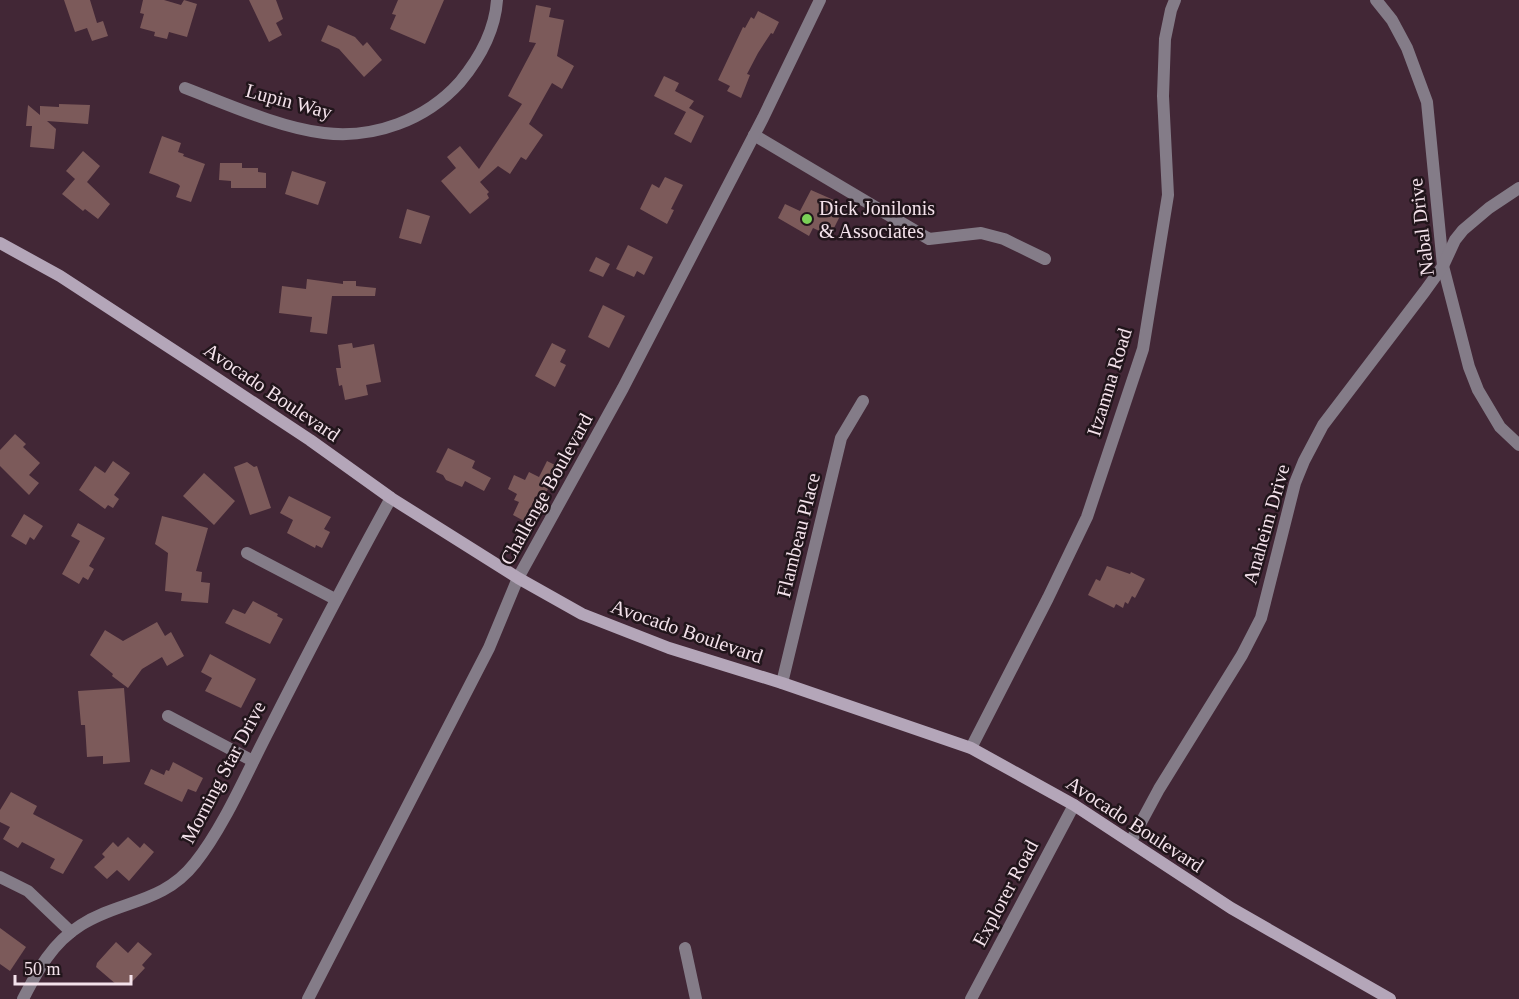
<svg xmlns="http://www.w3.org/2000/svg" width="1519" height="999" font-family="'Times New Roman',serif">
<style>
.building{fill:#7c5a5a}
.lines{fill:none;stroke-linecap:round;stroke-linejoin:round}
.minor{stroke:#847c88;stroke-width:12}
.tertiary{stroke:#847c88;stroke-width:12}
.secondary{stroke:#b4a6b9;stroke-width:12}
.poi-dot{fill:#7ad157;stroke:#21151b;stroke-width:2}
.labels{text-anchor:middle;stroke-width:5;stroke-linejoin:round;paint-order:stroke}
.street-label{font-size:20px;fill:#f4e2eb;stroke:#21151b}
.poi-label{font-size:20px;fill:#f4e2eb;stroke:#21151b;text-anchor:start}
</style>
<rect width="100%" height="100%" fill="#422736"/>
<g class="building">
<path d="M 64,0 L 90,0 L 97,23 L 103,21 L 108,36 L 92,41 L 87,28 L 75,32 Z"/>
<path d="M 143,0 L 164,0 L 181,5 L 184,0 L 197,4 L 187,37 L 169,32 L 167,39 L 154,36 L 155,32 L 140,28 L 144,14 L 140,13 Z"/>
<path d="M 249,0 L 276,0 L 283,19 L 276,23 L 282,35 L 269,42 Z"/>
<path d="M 398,0 L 444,0 L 425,44 L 390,29 L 396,15 L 392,14 Z"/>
<path d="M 536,5 L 551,8 L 549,17 L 564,20 L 557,56 L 574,66 L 562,89 L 552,83 L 529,124 L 543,135 L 526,160 L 521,157 L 510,174 L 498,166 L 480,182 L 489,192 L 487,194 L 489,198 L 470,214 L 441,181 L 456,168 L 447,157 L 460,146 L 479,169 L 522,104 L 508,96 L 536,43 L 529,42 Z"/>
<path d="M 758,11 L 779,22 L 773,34 L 771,33 L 758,53 L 747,74 L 750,75 L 741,98 L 727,91 L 730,86 L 718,80 L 743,27 L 745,28 L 751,17 L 754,19 Z"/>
<path d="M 328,25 L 355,37 L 363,46 L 367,42 L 382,60 L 364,77 L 339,49 L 321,41 Z"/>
<path d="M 664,76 L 679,83 L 675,91 L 694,101 L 689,108 L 704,116 L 691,143 L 674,134 L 686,112 L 654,96 Z"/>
<path d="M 59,104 L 90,105 L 88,124 L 47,121 L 56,129 L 54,149 L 30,147 L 32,126 L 26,126 L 28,105 L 40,115 L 40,106 L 59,107 Z"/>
<path d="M 162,136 L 181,143 L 178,152 L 184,154 L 183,156 L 205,164 L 191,202 L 176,197 L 180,186 L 178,184 L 149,173 Z"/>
<path d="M 83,151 L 100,166 L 87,182 L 110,204 L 98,219 L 85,209 L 83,211 L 62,194 L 75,179 L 66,171 Z"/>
<path d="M 220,163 L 242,163 L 242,168 L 258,168 L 258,172 L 266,173 L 266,188 L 231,188 L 231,181 L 219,180 Z"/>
<path d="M 292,171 L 326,182 L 318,205 L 285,194 Z"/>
<path d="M 665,177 L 683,185 L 671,209 L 674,210 L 667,224 L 640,209 L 652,184 L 659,188 Z"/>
<path d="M 811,190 L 836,201 L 832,212 L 840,216 L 830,236 L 813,228 L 809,236 L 778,218 L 785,204 L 800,211 Z"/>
<path d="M 407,209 L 430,216 L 421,244 L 399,238 Z"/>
<path d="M 628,245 L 653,257 L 644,275 L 637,271 L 634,277 L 616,269 Z"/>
<path d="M 596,257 L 610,264 L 603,277 L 589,271 Z"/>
<path d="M 307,279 L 343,284 L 343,281 L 356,281 L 356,286 L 376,288 L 375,296 L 332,296 L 327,334 L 310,332 L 312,317 L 279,313 L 282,286 L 306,289 Z"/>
<path d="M 603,305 L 625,316 L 609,348 L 588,337 Z"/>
<path d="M 352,343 L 353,348 L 374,344 L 381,382 L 366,385 L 368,395 L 345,400 L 342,385 L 339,386 L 336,368 L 341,368 L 338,345 Z"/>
<path d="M 552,343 L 566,350 L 560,362 L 566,365 L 555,387 L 535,376 Z"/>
<path d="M 15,434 L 26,444 L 23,447 L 40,463 L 29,475 L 39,483 L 29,495 L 0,466 L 0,450 Z"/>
<path d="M 448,448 L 475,461 L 472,468 L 491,478 L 484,491 L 465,481 L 462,487 L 446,480 L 443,475 L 436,472 Z"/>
<path d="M 113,461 L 130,473 L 114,495 L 119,499 L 113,508 L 108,505 L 105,509 L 79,490 L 95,466 L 105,473 Z"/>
<path d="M 547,461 L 559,467 L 543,499 L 536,496 L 524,521 L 513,515 L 519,502 L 514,500 L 517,494 L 508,489 L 514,475 L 525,480 L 529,472 L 539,477 Z"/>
<path d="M 247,462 L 254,467 L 257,466 L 271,508 L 250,515 L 234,467 Z"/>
<path d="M 204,473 L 235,501 L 214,525 L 183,496 Z"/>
<path d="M 289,496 L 331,517 L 324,529 L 330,532 L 322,548 L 316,545 L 315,548 L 287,533 L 293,520 L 280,513 Z"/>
<path d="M 24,514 L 43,526 L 34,540 L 30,537 L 26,545 L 11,536 Z"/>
<path d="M 162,516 L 208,528 L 196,571 L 202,572 L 201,582 L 210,583 L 208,603 L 181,601 L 182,593 L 165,591 L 168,553 L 155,544 Z"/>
<path d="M 78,523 L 105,538 L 89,566 L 94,569 L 88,580 L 83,577 L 79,584 L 62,574 L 80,541 L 71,536 Z"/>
<path d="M 1107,566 L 1130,574 L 1131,572 L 1145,579 L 1135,598 L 1132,596 L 1128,604 L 1125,602 L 1123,608 L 1116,604 L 1114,608 L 1088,595 L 1096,579 L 1100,581 Z"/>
<path d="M 253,601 L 278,614 L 277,616 L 283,619 L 270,644 L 225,623 L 233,609 L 245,614 Z"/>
<path d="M 157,622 L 165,636 L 171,632 L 184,656 L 167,666 L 162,657 L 142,669 L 128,688 L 112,676 L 113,674 L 90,655 L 105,630 L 123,641 Z"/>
<path d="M 210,654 L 256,679 L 241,708 L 205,691 L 212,678 L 201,672 Z"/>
<path d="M 124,688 L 130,762 L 103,764 L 103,756 L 87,757 L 85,725 L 81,725 L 78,691 Z"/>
<path d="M 173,762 L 203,778 L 196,792 L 188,789 L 182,802 L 144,784 L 151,769 L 164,775 L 166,770 L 169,771 Z"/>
<path d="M 11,792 L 37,806 L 33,814 L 83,840 L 63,874 L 50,868 L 55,859 L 22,842 L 18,848 L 3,839 L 10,827 L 0,822 L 0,810 Z"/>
<path d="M 128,837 L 140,848 L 144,843 L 154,852 L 129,881 L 117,870 L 107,879 L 94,867 L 105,857 L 102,854 L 113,842 L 118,847 Z"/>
<path d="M 0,928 L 26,947 L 10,971 L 0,964 Z"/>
<path d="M 116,942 L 128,953 L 138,942 L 152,954 L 142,965 L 145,968 L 131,983 L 117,985 L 96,967 L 97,963 Z"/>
</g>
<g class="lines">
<g class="minor">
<path d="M 1376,0 L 1392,20 L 1407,48 L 1427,102 L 1443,266 L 1469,367 L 1478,390 L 1500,427 L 1519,445"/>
<path d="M 185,88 C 227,104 280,128 324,133 C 374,139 426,120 460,82 C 479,59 495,30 497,0"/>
<path d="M 754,135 L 929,239 L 981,233 L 1004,239 L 1045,259"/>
<path d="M 247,553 L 335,599"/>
<path d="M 782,683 L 841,438 L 863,401"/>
<path d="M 168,716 L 253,761"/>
<path d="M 971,748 L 1048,598 L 1087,517 L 1143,349 L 1168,195 L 1163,96 L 1165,39 L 1171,10 L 1175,0"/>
<path d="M 1131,841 L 1159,789 L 1242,655 L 1261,618 L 1295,483 L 1304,461 L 1323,425 L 1425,291 L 1443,266 L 1455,240 L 1463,230 L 1489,208 L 1519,188"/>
<path d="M 0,877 L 28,891 L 71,932"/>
<path d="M 685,948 L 696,999"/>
<path d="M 23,999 C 38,970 52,943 81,925 C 120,900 163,904 195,863 C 224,827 248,770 270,728 C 309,651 349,574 391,498"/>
<path d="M 308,999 L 489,648 L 518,578"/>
<path d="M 971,999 L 1074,805"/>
</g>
<path class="tertiary" d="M 518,578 L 623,388 L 763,118 L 820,0"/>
<path class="secondary" d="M 0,243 L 60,276 L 207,372 L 310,440 L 391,498 L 518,578 L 582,614 L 669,648 L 782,683 L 971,748 L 1074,805 L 1231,908 L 1390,999"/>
</g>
<circle class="poi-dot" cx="807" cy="219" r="6"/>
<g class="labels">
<g class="street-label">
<text transform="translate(289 101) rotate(15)" y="7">Lupin Way</text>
<text transform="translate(1421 227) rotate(-97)" y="7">Nabal Drive</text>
<text transform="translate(1109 382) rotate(-73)" y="7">Itzamna Road</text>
<text transform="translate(272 392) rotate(34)" y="7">Avocado Boulevard</text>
<text transform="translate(546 489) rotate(-61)" y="7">Challenge Boulevard</text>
<text transform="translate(1266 524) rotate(-74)" y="7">Anaheim Drive</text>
<text transform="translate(798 535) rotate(-76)" y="7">Flambeau Place</text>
<text transform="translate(687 631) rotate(19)" y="7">Avocado Boulevard</text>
<text transform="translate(223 772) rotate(-62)" y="7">Morning Star Drive</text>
<text transform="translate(1135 824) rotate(33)" y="7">Avocado Boulevard</text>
<text transform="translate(1005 893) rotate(-62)" y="7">Explorer Road</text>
</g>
<g class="poi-label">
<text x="819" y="215">Dick Jonilonis<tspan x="819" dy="23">&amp; Associates</tspan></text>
</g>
</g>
<path d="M15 975v9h116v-9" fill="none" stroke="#f4e2eb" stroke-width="3"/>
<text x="24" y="975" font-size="18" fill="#f4e2eb" stroke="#21151b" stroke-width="4.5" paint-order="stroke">50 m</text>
</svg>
